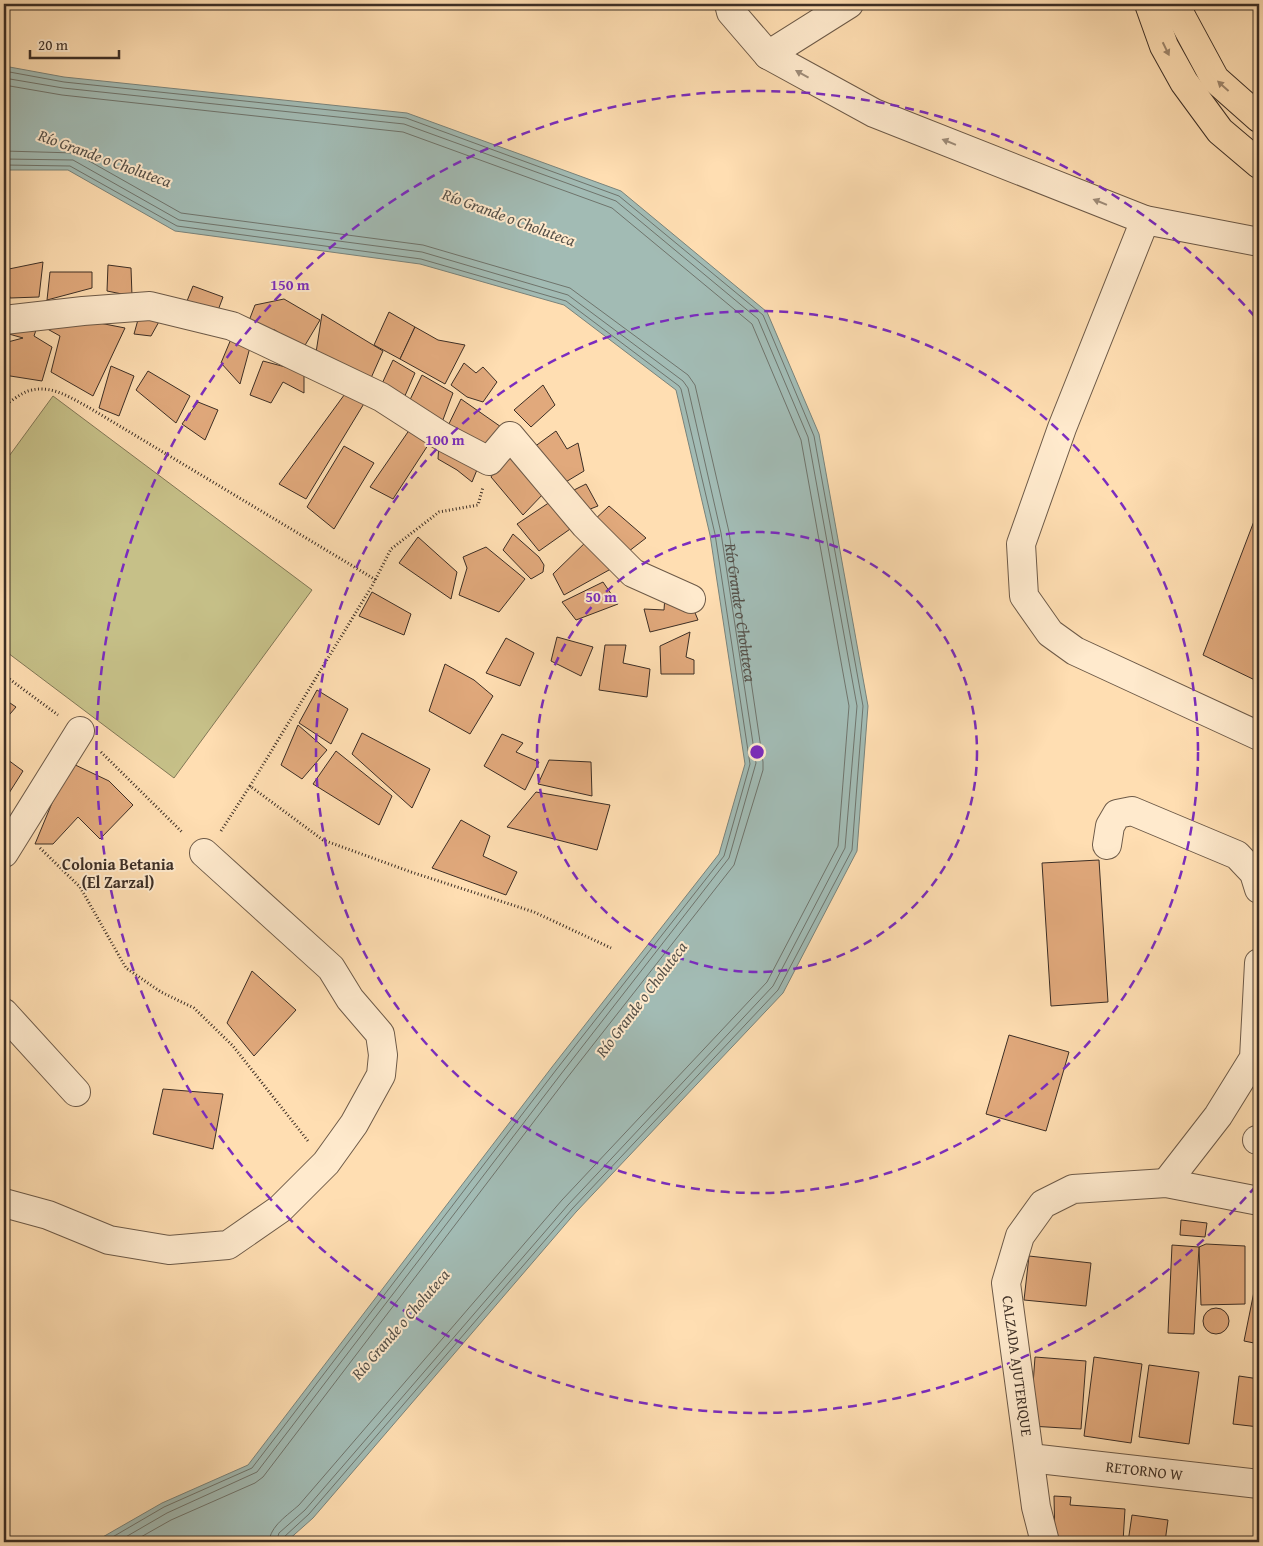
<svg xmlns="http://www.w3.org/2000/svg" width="1263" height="1546" font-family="'Gentium Book Plus',serif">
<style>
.green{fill:#c6c088;stroke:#817756}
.water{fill:#a2bbb4;stroke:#79837b}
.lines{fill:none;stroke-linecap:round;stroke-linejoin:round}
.shore{stroke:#6f746c;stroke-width:1}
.building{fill:#e1a97c;stroke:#3c2e25}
.minor-casing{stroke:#6d5a48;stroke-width:30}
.highway-casing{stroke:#3c2e25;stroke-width:30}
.path{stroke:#3c2e25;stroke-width:3;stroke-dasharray:1 2.5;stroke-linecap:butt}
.minor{stroke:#ffeacd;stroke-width:28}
.highway{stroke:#ffdeb2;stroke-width:28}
.oneway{fill:#9e866c}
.oneway2{fill:#9e8c79}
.ring{fill:none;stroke:#7b2cbf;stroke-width:2.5;stroke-dasharray:9 6}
.labels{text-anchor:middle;stroke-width:4;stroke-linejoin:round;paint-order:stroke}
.street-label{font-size:15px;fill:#3c2e25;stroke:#ffeacd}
.water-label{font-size:16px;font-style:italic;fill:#565149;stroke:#ffeacd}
.neighbourhood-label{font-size:16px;font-weight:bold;fill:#3c2e25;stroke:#ffeacd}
.centre{fill:#7b2cbf;stroke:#ffeacd;stroke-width:2.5}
.ring-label{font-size:15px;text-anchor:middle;font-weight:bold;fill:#7b2cbf;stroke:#ffeacd;stroke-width:4;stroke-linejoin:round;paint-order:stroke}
</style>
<rect width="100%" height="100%" fill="#ffdeb2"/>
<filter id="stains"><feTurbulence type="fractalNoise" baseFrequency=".004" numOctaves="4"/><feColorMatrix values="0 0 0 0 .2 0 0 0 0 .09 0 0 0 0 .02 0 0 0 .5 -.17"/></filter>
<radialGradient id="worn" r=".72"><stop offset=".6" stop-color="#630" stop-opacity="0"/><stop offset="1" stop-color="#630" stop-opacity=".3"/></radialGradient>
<path class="green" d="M 53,396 L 312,590 L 174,778 L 4,650 L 4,463 Z"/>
<path class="water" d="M 4,66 L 64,77 L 407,113 L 621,191 L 767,312 L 819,434 L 868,706 L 857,851 L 783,993 L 576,1212 L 313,1518 L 286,1542 L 94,1542 L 162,1503 L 248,1465 L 552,1067 L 719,854 L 745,764 L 710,535 L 676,390 L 564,305 L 420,264 L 175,231 L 68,170 L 4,170 Z"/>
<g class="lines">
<g class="shore">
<path d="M 4,71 L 64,82 L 406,118 L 619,196 L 763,315 L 814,436 L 863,706 L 852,850 L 778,990 L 572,1209 L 309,1514 L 284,1537 L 283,1542"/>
<path d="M 4,78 L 63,88 L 404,124 L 616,201 L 758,319 L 808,437 L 857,706 L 845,848 L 773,986 L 568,1205 L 305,1510 L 279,1533 L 276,1542"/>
<path d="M 4,85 L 62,95 L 403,132 L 612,208 L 752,324 L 801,440 L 849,706 L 838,846 L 767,982 L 562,1200 L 299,1505 C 288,1515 270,1526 269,1542"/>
<path id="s1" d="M 4,151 L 75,153 L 181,213 L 423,245 L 570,288 L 688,375 L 695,385 L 729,532 L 763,762 L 763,770 L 734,865 L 567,1078 L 263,1477 L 255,1483 L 171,1520 L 132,1542"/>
<path d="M 4,159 L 73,160 L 179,220 L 422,252 L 568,295 L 683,381 L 688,388 L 721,533 L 756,763 L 729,858 L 561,1074 L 257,1472 L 167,1513 L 117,1542"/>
<path d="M 4,165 L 70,166 L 177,226 L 421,259 L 566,301 L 679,386 L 681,389 L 715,534 L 750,764 L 724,856 L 556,1070 L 252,1468 L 164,1507 L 104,1542"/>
</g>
</g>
<g class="building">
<path d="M 43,262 L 39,297 L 10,298 L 4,270 Z"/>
<path d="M 108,265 L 131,268 L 132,296 L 107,291 Z"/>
<path d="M 50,272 L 92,272 L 92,288 L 47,300 Z"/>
<path d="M 193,286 L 223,297 L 217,313 L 187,301 Z"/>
<path d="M 284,299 L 320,320 L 301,352 L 275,330 L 247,326 L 255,305 Z"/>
<path d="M 141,309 L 161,318 L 151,336 L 134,334 Z"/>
<path d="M 389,312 L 415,327 L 400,359 L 374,345 Z"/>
<path d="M 322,314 L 383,351 L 367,387 L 315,359 Z"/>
<path d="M 74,318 L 125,328 L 93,396 L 51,372 L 60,336 L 42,326 Z"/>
<path d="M 39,321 L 34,336 L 52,347 L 42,381 L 4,375 L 4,343 L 23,338 L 9,334 L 8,327 Z"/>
<path d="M 415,327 L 438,340 L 465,345 L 445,384 L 400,359 Z"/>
<path d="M 231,339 L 252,340 L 240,384 L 221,363 Z"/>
<path d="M 393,360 L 415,373 L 400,407 L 380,388 Z"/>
<path d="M 263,361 L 304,372 L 304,393 L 283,382 L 271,403 L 250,395 Z"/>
<path d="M 464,363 L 476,373 L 483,367 L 497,382 L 483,402 L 467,397 L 451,385 Z"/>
<path d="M 111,366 L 134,376 L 119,416 L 99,408 Z"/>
<path d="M 148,371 L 190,396 L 176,423 L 136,390 Z"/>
<path d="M 422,375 L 453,393 L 441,425 L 407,406 Z"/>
<path d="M 543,385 L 555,405 L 531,427 L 514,410 Z"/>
<path d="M 350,387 L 368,397 L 306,499 L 279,484 Z"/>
<path d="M 461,399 L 504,429 L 489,453 L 445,432 Z"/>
<path d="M 198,402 L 218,410 L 205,440 L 182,424 Z"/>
<path d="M 410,429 L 432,439 L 393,499 L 370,487 Z"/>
<path d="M 556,431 L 567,449 L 578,443 L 584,471 L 559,486 L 530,450 Z"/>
<path d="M 439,443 L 481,460 L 472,482 L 457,470 L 438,459 Z"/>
<path d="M 344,446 L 374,463 L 334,529 L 307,507 Z"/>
<path d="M 507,451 L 544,493 L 523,515 L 491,477 Z"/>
<path d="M 586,484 L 598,506 L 580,513 L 566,494 Z"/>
<path d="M 553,500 L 573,527 L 539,551 L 517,524 Z"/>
<path d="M 609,506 L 646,538 L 620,558 L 590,524 Z"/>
<path d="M 1259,508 L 1259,682 L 1203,655 Z"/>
<path d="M 513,534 L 539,557 L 544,565 L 543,572 L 531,579 L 503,550 Z"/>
<path d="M 418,537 L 457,572 L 451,599 L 399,563 Z"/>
<path d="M 590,538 L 618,565 L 564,595 L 553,574 Z"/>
<path d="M 486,547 L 525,579 L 499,612 L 459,595 L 467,568 L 463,557 Z"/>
<path d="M 603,582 L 618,604 L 576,620 L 562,602 Z"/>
<path d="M 372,592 L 411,614 L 404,635 L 359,616 Z"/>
<path d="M 665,596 L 691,603 L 698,620 L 650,632 L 644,609 L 664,610 Z"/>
<path d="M 690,632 L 686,657 L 694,660 L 694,674 L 661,674 L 660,646 Z"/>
<path d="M 557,637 L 593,647 L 581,676 L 551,661 Z"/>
<path d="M 506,638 L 534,653 L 520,686 L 486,673 Z"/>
<path d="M 605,645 L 626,645 L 623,663 L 650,669 L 647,697 L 599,690 Z"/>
<path d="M 445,664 L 474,680 L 493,696 L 470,734 L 429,711 Z"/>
<path d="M 317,690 L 348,709 L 331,744 L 299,723 Z"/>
<path d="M 4,699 L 16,707 L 4,721 Z"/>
<path d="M 298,725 L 327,750 L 302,779 L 281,765 Z"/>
<path d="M 362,733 L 430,769 L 412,808 L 352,754 Z"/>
<path d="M 502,734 L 523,743 L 516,752 L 539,762 L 525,790 L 484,766 Z"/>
<path d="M 336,751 L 392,796 L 379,825 L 313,784 Z"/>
<path d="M 4,757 L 23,771 L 4,801 Z"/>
<path d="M 549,760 L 591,762 L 592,796 L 538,784 Z"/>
<path d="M 69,762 L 109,781 L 133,805 L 100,839 L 78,817 L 53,844 L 35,844 Z"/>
<path d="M 536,792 L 610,805 L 597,850 L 507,827 Z"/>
<path d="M 461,820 L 490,836 L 483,856 L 517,872 L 506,895 L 432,868 Z"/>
<path d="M 1099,860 L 1108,1002 L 1051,1006 L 1042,863 Z"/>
<path d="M 252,971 L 296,1010 L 254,1056 L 227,1023 Z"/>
<path d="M 1009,1035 L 1069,1052 L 1046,1131 L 986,1114 Z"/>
<path d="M 163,1089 L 223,1094 L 213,1149 L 153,1134 Z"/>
<path d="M 1181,1220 L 1207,1223 L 1205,1237 L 1180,1235 Z"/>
<path d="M 1206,1244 L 1245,1246 L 1245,1304 L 1201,1305 L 1199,1247 Z"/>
<path d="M 1172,1245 L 1199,1247 L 1194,1334 L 1168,1333 Z"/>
<path d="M 1029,1256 L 1091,1263 L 1086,1306 L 1024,1300 Z"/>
<path d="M 1259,1267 L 1259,1344 L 1244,1341 Z"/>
<circle cx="1216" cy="1321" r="13"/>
<path d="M 1035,1357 L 1086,1361 L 1081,1429 L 1030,1426 Z"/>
<path d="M 1094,1357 L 1142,1364 L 1131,1443 L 1084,1436 Z"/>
<path d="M 1149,1365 L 1199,1372 L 1189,1444 L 1139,1437 Z"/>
<path d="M 1239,1376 L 1259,1379 L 1259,1427 L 1233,1424 Z"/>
<path d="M 1054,1496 L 1071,1497 L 1070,1505 L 1125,1509 L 1123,1542 L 1055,1542 Z"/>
<path d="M 1132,1515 L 1168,1520 L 1165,1542 L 1128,1542 Z"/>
</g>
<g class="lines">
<g class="minor-casing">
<g id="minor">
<path d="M 729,4 L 731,12 L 768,55 L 874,113 L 1145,220 L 1259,242"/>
<path d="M 768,55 L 849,4"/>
<path d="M 1145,220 L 1062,428 L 1021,544 L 1024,596 L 1050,633 L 1075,651 L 1259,736"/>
<path d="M 4,320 L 83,311 L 150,306 L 232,326 L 381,397 L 443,437 L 489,461 L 510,436 L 585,525 L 633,573 L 691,599"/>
<path d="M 1107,845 L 1110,826 L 1117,814 L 1132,811 L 1237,855 L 1254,873 L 1259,889"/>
<path d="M 4,853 L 80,731"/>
<path d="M 4,1013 L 76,1092"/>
<path d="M 1257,1140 L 1259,1140"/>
<path d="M 1166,1183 L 1218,1116 L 1254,1058 L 1259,963"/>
<path d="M 4,1203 L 48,1215 L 109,1240 L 169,1250 L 228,1245 L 280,1209 L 326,1163 L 354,1124 L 381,1075 L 383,1055 L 380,1034 L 350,999 L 331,968 L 204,853"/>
<path id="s2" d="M 1030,1458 L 1259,1484"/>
<path d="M 1045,1542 L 1036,1507 L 1006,1283 L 1020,1236 L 1043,1204 L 1073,1189 L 1166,1183 L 1259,1201"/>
</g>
</g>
<g class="highway-casing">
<g id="highway">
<path d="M 1149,4 L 1164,46 L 1184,82 L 1220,131 L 1259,164"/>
<path d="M 1178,4 L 1181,16 L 1215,79 L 1259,118"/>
</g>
</g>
<g class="path">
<path d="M 4,406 C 11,401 20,394 28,391 C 51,384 69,397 88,407 L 376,580"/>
<path d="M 4,675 L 58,715"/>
<path d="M 101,752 L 183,833"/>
<path d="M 250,786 L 372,586 L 391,549 L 439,512 L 478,505 L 483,487"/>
<path d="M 221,831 L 250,786 L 323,840 L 411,872 L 534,912 L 611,948"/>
<path d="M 40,848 L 80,887 L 126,968 L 161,992 L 194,1008 L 233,1046 L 308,1141"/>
</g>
<use href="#minor" class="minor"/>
<use href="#highway" class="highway"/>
</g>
<defs><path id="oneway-solid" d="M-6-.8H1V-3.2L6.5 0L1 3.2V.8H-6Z" transform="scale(1.25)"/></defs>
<g class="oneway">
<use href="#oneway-solid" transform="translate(1166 49) rotate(64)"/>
<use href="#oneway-solid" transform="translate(1223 86) rotate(-138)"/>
</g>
<g class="oneway2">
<use href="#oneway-solid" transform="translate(802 74) rotate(-151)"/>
<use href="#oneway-solid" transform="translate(949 142) rotate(-158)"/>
<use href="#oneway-solid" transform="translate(1100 202) rotate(-158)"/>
</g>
<g class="ring">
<circle cx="757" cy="752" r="220"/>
<circle cx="757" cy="752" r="441"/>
<path d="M1256 1186A661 661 0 1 1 1256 318"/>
</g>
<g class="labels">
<g class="street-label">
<text transform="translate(1017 1366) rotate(82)" y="5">CALZADA AJUTERIQUE</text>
<text dy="5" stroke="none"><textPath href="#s2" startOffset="115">RETORNO W</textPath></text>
</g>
<g class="water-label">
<text transform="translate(105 158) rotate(20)" y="6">Río Grande o Choluteca</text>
<text transform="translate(509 217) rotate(20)" y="6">Río Grande o Choluteca</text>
<text dy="6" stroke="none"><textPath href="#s1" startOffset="981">Río Grande o Choluteca</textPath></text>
<text transform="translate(641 999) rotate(-53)" y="6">Río Grande o Choluteca</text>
<text transform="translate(400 1324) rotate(-49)" y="6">Río Grande o Choluteca</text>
</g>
<g class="neighbourhood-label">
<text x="118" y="870">Colonia Betania<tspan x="118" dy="18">(El Zarzal)</tspan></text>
</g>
</g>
<circle cx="757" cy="752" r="8" class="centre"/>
<g class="ring-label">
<text x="290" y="290">150 m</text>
<text x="445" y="445">100 m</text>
<text x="601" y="602">50 m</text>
</g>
<rect width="1263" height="1546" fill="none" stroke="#ffdeb2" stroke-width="20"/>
<rect x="5" y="5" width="1253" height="1536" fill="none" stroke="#3c2e25" stroke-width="2.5"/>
<rect x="10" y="10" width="1243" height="1526" fill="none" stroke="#3c2e25"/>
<path d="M30 50v8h89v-8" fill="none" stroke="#3c2e25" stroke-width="2.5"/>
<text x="38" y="50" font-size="15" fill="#3c2e25" stroke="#ffeacd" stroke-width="4" paint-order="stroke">20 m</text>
<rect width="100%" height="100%" filter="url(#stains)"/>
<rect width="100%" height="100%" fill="url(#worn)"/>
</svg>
